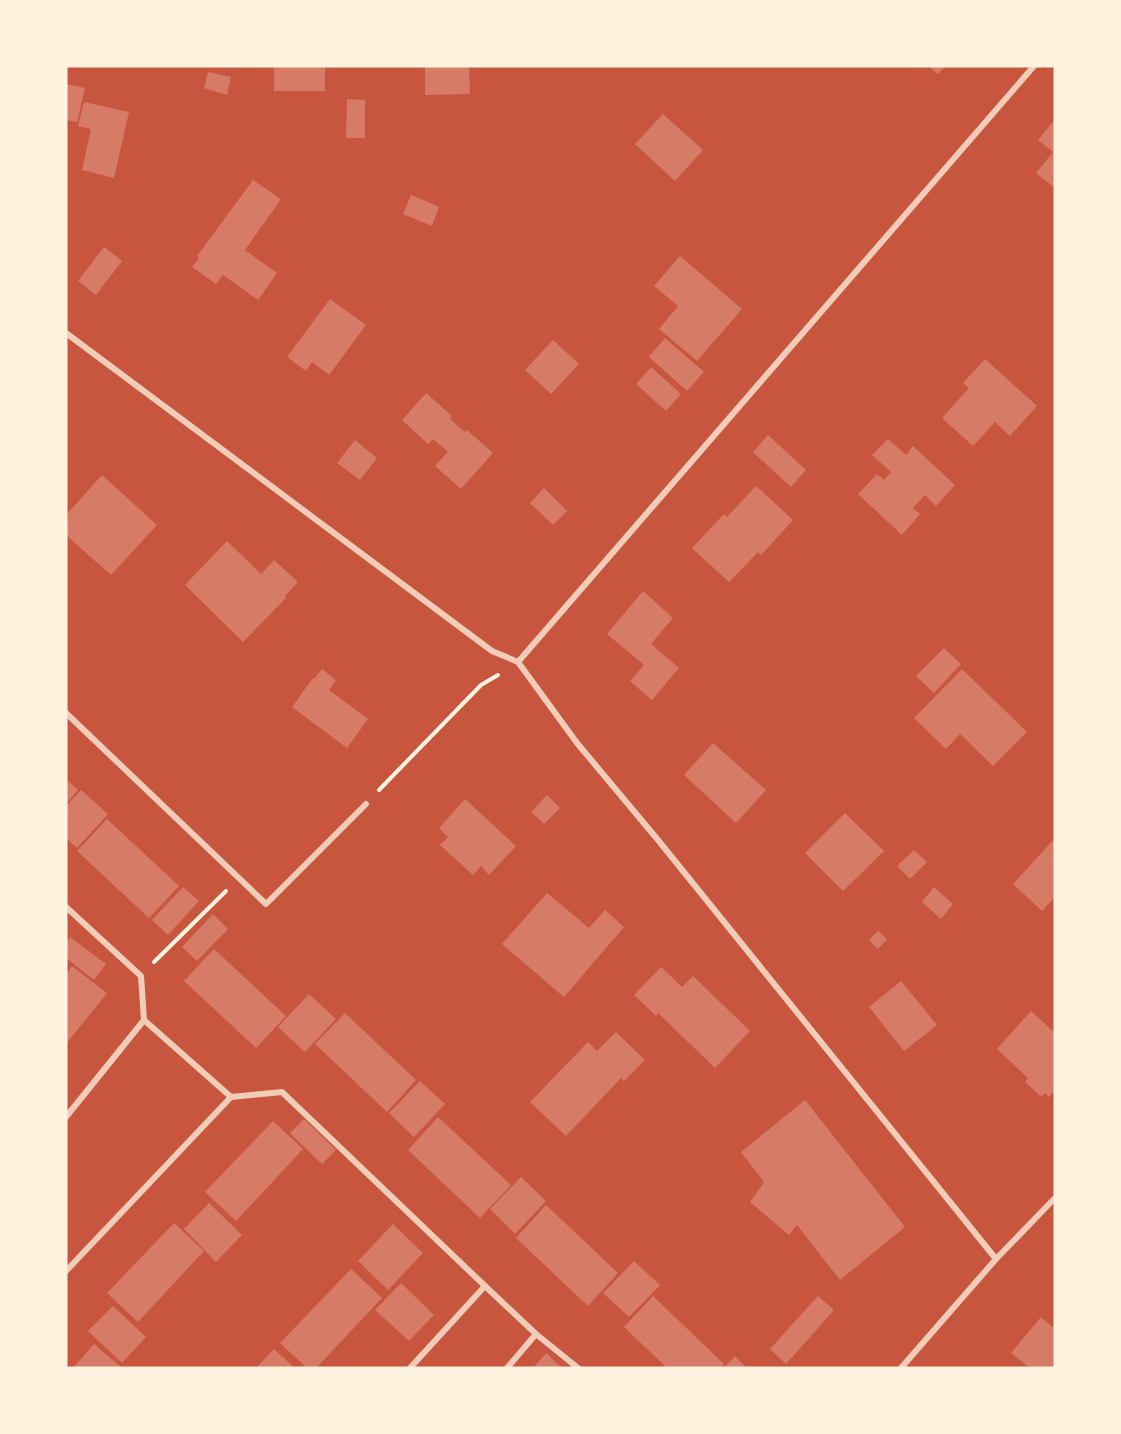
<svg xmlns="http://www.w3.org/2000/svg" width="1121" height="1434" font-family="'Asap Condensed',sans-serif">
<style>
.building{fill:#d67c66}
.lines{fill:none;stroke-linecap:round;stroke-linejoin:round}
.path{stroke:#fff3e0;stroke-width:4}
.minor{stroke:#f1ccb7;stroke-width:6}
</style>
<rect width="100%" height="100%" fill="#c8553d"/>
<g class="building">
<rect x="274" y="66" width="51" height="25"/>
<path d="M 425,66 L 469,66 L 470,94 L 425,95 Z"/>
<path d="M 928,66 L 946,66 L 938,74 Z"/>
<path d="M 208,72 L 231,77 L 227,95 L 204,88 Z"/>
<path d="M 66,84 L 85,88 L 77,122 L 66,120 Z"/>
<path d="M 347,99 L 365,100 L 365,138 L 346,138 Z"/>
<path d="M 84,102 L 129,112 L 114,178 L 82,170 L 91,129 L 78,126 Z"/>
<path d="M 663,114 L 703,150 L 675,181 L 635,144 Z"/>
<path d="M 1055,119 L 1055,188 L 1036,173 L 1053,152 L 1038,140 Z"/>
<path d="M 253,180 L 281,199 L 245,250 L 277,273 L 258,300 L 223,275 L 216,284 L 192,267 L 199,258 L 197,256 Z"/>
<path d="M 411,195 L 439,207 L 432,226 L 403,214 Z"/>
<path d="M 104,247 L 122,261 L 96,295 L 78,281 Z"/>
<path d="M 680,256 L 742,309 L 697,361 L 659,329 L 678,306 L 654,286 Z"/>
<path d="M 330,299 L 366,325 L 329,375 L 312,362 L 306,371 L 287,357 Z"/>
<path d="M 665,338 L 704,372 L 687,391 L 649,357 Z"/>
<path d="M 553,340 L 579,364 L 551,394 L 525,370 Z"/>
<path d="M 985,359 L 1037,406 L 1010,436 L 995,422 L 973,446 L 942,418 L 969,388 L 963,383 Z"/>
<path d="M 651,367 L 681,394 L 666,411 L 636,384 Z"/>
<path d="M 426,393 L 452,416 L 450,419 L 465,432 L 467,430 L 493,453 L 461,489 L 435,466 L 448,452 L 433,439 L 428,444 L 402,420 Z"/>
<path d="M 768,435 L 806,470 L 791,487 L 753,452 Z"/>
<path d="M 888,439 L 906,455 L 913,446 L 955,485 L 936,506 L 925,495 L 913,508 L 920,514 L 902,535 L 858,494 L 877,474 L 884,480 L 891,472 L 872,455 Z"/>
<path d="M 355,440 L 377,458 L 360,480 L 337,463 Z"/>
<path d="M 102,475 L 157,525 L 111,575 L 66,535 L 66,515 Z"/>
<path d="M 756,486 L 793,520 L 761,555 L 758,552 L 729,582 L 692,548 L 724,514 L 727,517 Z"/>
<path d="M 544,488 L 567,511 L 553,525 L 530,503 Z"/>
<path d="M 227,541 L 261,574 L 274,560 L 298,582 L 285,596 L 286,598 L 243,642 L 185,585 Z"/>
<path d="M 643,591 L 673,618 L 651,644 L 679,668 L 652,700 L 630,681 L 644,665 L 607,634 Z"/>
<path d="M 944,648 L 961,664 L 934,693 L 916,676 Z"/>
<path d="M 322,669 L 336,680 L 329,690 L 368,719 L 347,748 L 292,707 L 313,678 L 314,679 Z"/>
<path d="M 962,669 L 1027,732 L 993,766 L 960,734 L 946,749 L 914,718 Z"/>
<path d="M 713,743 L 766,790 L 736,823 L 684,775 Z"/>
<path d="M 66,779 L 78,790 L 66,804 Z"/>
<path d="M 81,790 L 108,814 L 77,848 L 66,838 L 66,806 Z"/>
<path d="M 547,795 L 560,808 L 544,824 L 531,812 Z"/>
<path d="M 465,799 L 516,846 L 489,875 L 481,866 L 473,875 L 440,845 L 448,837 L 439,828 Z"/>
<path d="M 845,813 L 884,851 L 843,891 L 805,853 Z"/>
<path d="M 107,819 L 179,886 L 149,918 L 77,851 Z"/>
<path d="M 1055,838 L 1055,897 L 1042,911 L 1013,884 Z"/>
<path d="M 914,850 L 927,862 L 910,879 L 897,866 Z"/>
<path d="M 183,887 L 199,901 L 168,935 L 152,920 Z"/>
<path d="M 934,887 L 953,904 L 941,919 L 922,902 Z"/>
<path d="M 547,893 L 589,928 L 605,910 L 624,927 L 564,997 L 502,944 Z"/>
<path d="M 213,914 L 228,929 L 197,961 L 182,947 Z"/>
<path d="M 878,931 L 887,939 L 878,949 L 869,940 Z"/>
<path d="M 70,937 L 106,964 L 94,980 L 66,958 L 66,942 Z"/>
<path d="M 214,949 L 286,1016 L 256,1048 L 184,981 Z"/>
<path d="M 72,966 L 107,993 L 66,1044 L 66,974 Z"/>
<path d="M 661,967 L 682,987 L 693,976 L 750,1031 L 715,1068 L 658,1013 L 656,1016 L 634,995 Z"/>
<path d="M 901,981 L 937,1025 L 904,1051 L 869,1007 Z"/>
<path d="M 309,994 L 336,1019 L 305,1052 L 278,1027 Z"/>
<path d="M 1031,1011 L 1055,1033 L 1055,1090 L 1049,1097 L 1045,1093 L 1041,1097 L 1025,1082 L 1028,1078 L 997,1049 Z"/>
<path d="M 345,1013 L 416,1080 L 387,1112 L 315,1044 Z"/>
<path d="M 616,1032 L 645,1060 L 624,1081 L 621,1078 L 566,1136 L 530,1102 L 588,1042 L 597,1051 Z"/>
<path d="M 420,1081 L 445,1104 L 414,1137 L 389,1113 Z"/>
<path d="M 805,1100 L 905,1227 L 840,1280 L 797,1225 L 789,1235 L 750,1202 L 764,1182 L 741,1152 Z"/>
<path d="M 438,1117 L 511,1185 L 480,1218 L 408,1150 Z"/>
<path d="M 304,1119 L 336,1150 L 322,1164 L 290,1133 Z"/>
<path d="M 273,1121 L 303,1149 L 236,1221 L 205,1192 Z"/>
<path d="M 521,1177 L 546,1201 L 515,1234 L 490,1209 Z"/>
<path d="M 209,1203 L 242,1235 L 216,1262 L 184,1229 Z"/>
<path d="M 546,1205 L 618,1273 L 588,1306 L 516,1238 Z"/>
<path d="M 174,1223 L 204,1251 L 138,1322 L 107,1293 Z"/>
<path d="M 393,1224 L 423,1253 L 388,1290 L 358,1261 Z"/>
<path d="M 634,1261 L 660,1285 L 629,1317 L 603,1293 Z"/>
<path d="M 351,1269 L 382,1298 L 316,1368 L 307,1368 L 280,1343 Z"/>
<path d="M 401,1283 L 434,1315 L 409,1341 L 375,1310 Z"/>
<path d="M 653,1296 L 724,1364 L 720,1368 L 667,1368 L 624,1327 Z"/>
<path d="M 818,1296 L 834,1310 L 786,1364 L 770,1349 Z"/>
<path d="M 113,1306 L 146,1337 L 122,1363 L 88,1331 Z"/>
<path d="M 1041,1317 L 1055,1329 L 1055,1368 L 1030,1368 L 1011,1353 Z"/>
<path d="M 94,1344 L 122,1368 L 73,1368 Z"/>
<path d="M 274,1349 L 295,1368 L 256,1368 Z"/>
<path d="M 546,1353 L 562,1368 L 533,1368 Z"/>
<path d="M 735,1356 L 747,1368 L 724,1368 Z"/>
</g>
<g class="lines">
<g class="path">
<path d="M 379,790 L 481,685 L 498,675"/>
<path d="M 154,962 L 226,891"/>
</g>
<g class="minor">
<path d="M 66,333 L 492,651 L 518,662 L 577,743 L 658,840 L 996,1259"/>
<path d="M 518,662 L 1034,66"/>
<path d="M 66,713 L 266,904 L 366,804"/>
<path d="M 66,907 L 141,976 L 144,1020"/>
<path d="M 231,1097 L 282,1092 L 485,1286 L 536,1334 L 578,1368"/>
<path d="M 66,1117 L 144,1020 L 231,1097 L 66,1271"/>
<path d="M 410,1368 L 485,1286"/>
<path d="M 507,1368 L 536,1334"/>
<path d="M 901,1368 L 996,1259 L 1055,1198"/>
</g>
</g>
<rect width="1121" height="1434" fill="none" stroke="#fff3e0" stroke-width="135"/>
</svg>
